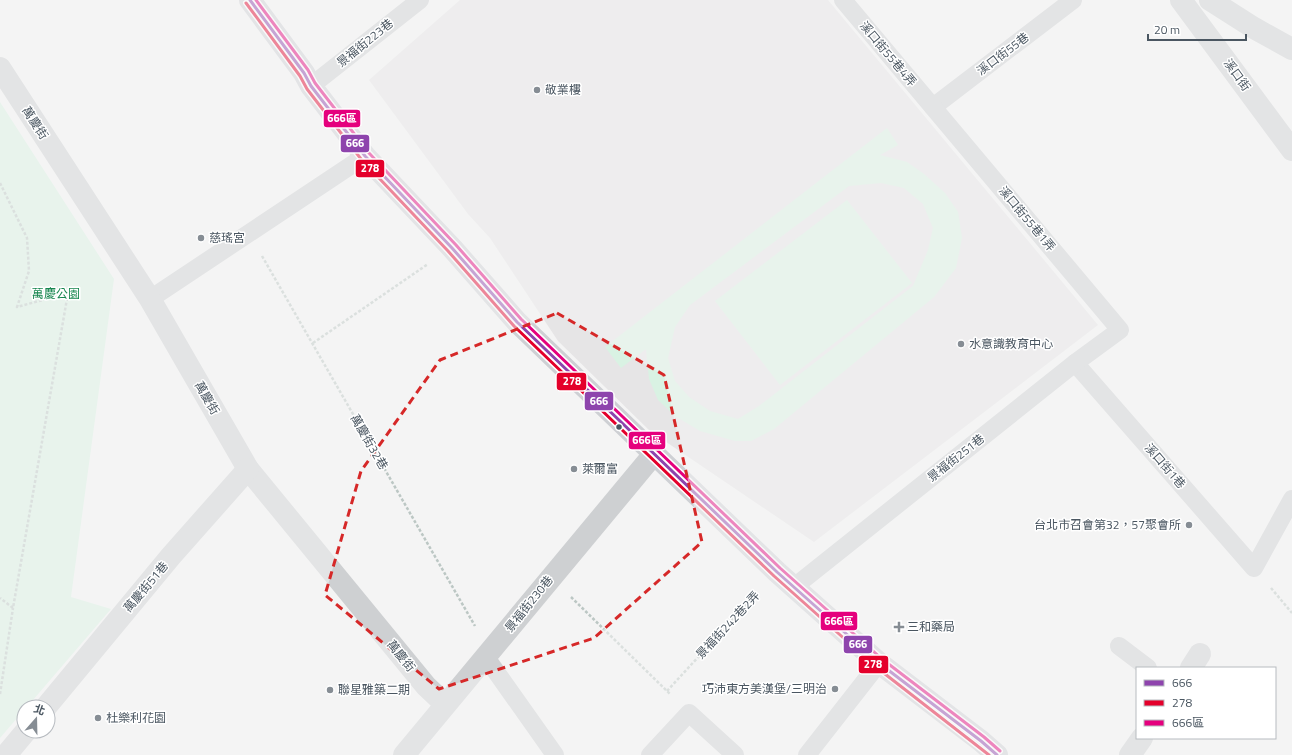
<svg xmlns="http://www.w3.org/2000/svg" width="1292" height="755" font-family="'Titillium Web','Noto Sans TC',sans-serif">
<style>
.education{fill:#e6e5e6}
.green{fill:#d9f2e3;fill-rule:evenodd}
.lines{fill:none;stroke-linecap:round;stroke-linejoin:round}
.path{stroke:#bcc7c4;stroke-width:2.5;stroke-dasharray:3 2;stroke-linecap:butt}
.lane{stroke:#ced0d2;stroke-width:18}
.street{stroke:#ced0d2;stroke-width:22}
.secondary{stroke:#ced0d4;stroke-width:22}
.bus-1-casing{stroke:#fff;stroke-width:6}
.bus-2-casing{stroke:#fff;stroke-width:6}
.bus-3-casing{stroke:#fff;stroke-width:6}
.bus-1{stroke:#8e44ad;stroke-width:3}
.bus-2{stroke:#e4002b;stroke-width:3}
.bus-3{stroke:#e5007d;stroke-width:3}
.marked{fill:none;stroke:#d62828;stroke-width:3;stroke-dasharray:8 5;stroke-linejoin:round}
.poi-dot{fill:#868d94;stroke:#fff;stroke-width:1.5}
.bus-dot{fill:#4a5661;stroke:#fff;stroke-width:1.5}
.labels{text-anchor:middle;stroke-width:3;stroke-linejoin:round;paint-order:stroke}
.street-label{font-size:12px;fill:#4a5661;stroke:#fff}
.poi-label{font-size:12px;fill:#4a5661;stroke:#fff;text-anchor:start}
.park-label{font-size:12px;fill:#17864f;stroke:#fff}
.line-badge{stroke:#fff;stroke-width:1.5}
.badge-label{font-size:11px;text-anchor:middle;font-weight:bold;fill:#fff}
</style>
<rect width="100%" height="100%" fill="#f4f4f4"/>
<path class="education" d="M 460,0 L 828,0 L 1098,325 L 814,542 L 650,431 L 558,341 L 490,238 L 468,214 L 369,80 Z"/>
<g class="green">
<path d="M 0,102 L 114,279 L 71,597 L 111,609 L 27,707 L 24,707 L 24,710 L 0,738 Z"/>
<path d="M 887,128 L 898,145 L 880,155 L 907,162 L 924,174 L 945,193 L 958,212 L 962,238 L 956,268 L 934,297 L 774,429 L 751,441 L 735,441 L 700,431 L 675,416 L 658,400 L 649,379 L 646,349 L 621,368 L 605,347 ZM 881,183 L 904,188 L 923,204 L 933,228 L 928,250 L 913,286 L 759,406 L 738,419 L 710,411 L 689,397 L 675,381 L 668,358 L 675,327 L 690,305 L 849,186 Z"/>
<path d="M 847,200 L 912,283 L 780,385 L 715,301 Z"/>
</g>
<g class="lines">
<g class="path">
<path d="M 0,183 L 27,238 L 29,271 L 17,307 L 68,293 L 13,608 L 0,598"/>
<path d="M 262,256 L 475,626"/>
<path d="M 313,343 L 428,264"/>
<path d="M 1271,588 L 1292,613"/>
<path d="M 571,597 L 670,694"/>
<path d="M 667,691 L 757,593"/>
<path d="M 0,694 L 13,608"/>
</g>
<g class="lane">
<path d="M 311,86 L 420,0"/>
<path d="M 933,107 L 1073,0"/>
<path d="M 150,299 L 365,156"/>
<path d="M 1075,363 L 1254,568 L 1292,499"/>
<path d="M 794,587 L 1075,363 L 1120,330 L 843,0"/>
<path d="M 1119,646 L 1148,668"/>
<path d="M 485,656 L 555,755"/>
<path d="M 650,755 L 689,713 L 735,755"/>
<path d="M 807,755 L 879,663"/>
</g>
<g class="street">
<path d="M 1181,0 L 1292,150"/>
<path d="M 1210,0 L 1254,28 L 1292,49"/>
<path d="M 0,68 L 150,299 L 248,469 L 426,686 L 445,704"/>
<path d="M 1191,668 L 1200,654"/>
<path d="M 46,707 L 171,556 L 248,469"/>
<path d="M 6,755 L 26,731"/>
<path d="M 404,755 L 654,454"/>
<path d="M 1130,755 L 1142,738"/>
</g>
<path class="secondary" d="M 250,0 L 304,73 L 311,86 L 365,156 L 452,248 L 517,322 L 777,572 L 879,663 L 981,741 L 997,755"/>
<g class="bus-1-casing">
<path id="bus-1" d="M 250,0 L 304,73 L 311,86 L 365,156 L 452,248 L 517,322 L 777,572 L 879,663 L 981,741 L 997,755"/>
</g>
<g class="bus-2-casing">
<path id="bus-2" d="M 246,3 L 300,76 L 307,89 L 361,159 L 448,251 L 514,326 L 774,576 L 876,667 L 989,755"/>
</g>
<g class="bus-3-casing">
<path id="bus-3" d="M 256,0 L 308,70 L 315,83 L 369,153 L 456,245 L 521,319 L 780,568 L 882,659 L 984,737 L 1000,751"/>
</g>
<use href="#bus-1" class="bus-1"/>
<use href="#bus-2" class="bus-2"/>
<use href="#bus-3" class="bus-3"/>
</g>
<path d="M0 0H1292V755H0ZM 557,313 L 664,375 L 702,542 L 594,638 L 439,689 L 325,595 L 361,471 L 440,360 Z" fill="#f4f4f4" fill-opacity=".55" fill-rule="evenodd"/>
<path class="marked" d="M 557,313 L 664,375 L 702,542 L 594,638 L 439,689 L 325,595 L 361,471 L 440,360 Z"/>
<g class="poi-dot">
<circle cx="537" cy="90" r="4"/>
<circle cx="201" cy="238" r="4"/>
<circle cx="961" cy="344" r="4"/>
<circle cx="574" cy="469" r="4"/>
<circle cx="1189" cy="525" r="4"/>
<path d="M897 621h4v4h4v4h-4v4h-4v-4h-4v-4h4z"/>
<circle cx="835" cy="689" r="4"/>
<circle cx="330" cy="690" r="4"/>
<circle cx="98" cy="718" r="4"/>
</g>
<circle class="bus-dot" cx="619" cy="427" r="3.5"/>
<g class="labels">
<g class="street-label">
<text transform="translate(365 43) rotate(-39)" y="4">景福街223巷</text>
<text transform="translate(888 54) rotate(50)" y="4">溪口街55巷4弄</text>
<text transform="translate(1003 54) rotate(-37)" y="4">溪口街55巷</text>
<text transform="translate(1237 75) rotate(54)" y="4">溪口街</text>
<text transform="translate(35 123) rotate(57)" y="4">萬慶街</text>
<text transform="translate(1027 219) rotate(50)" y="4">溪口街55巷1弄</text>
<text transform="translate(207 398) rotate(60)" y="4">萬慶街</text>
<text transform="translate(369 442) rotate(60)" y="4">萬慶街32巷</text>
<text transform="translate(956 458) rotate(-38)" y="4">景福街251巷</text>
<text transform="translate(1165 466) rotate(49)" y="4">溪口街1巷</text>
<text transform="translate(146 587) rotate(-50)" y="4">萬慶街51巷</text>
<text transform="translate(529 604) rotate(-51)" y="4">景福街230巷</text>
<text transform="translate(728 625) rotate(-47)" y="4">景福街242巷2弄</text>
<text transform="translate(401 656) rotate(51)" y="4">萬慶街</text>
</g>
<g class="poi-label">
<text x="545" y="94">敬業樓</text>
<text x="209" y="242">慈瑤宮</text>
<text x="969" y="348">水意識教育中心</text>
<text x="582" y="473">萊爾富</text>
<text x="1181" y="529" text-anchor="end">台北市召會第32，57聚會所</text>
<text x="907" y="631">三和藥局</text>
<text x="827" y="693" text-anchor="end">巧沛東方美漢堡/三明治</text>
<text x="338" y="694">聯星雅築二期</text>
<text x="106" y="722">杜樂利花園</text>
</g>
<g class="park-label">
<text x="56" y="298">萬慶公園</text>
</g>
</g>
<g class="line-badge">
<rect x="323" y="109" width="38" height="19" rx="4" fill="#e5007d"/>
<rect x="340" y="134" width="30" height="19" rx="4" fill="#8e44ad"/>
<rect x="355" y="159" width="30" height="19" rx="4" fill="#e4002b"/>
<rect x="556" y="372" width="31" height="19" rx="4" fill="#e4002b"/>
<rect x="584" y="391" width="30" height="20" rx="4" fill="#8e44ad"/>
<rect x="628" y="431" width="38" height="19" rx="4" fill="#e5007d"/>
<rect x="820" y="611" width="38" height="20" rx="4" fill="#e5007d"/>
<rect x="843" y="635" width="30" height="19" rx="4" fill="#8e44ad"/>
<rect x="858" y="655" width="31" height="19" rx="4" fill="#e4002b"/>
</g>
<g class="badge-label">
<text x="342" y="122">666區</text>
<text x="355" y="147">666</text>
<text x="370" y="172">278</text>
<text x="572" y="385">278</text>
<text x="599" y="405">666</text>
<text x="647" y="444">666區</text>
<text x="839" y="625">666區</text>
<text x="858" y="648">666</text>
<text x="873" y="668">278</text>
</g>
<rect x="1136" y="667" width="140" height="72" fill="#ffffff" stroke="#b7bbc0"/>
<rect x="1144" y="680" width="20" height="6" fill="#8e44ad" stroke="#b7bbc0"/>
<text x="1172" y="687" font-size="12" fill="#4a5661">666</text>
<rect x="1144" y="700" width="20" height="6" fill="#e4002b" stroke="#b7bbc0"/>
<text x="1172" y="707" font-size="12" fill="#4a5661">278</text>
<rect x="1144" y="720" width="20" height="6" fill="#e5007d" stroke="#b7bbc0"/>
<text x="1172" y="727" font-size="12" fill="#4a5661">666區</text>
<g transform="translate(36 719) rotate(20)"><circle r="19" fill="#ffffff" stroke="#b7bbc0"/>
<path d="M0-3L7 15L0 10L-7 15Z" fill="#868d94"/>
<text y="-6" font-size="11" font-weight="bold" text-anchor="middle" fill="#4a5661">北</text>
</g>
<path d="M1148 34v6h98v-6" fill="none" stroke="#4a5661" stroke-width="2"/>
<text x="1154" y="34" font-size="12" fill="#4a5661" stroke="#ffffff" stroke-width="3" paint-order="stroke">20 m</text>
</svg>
